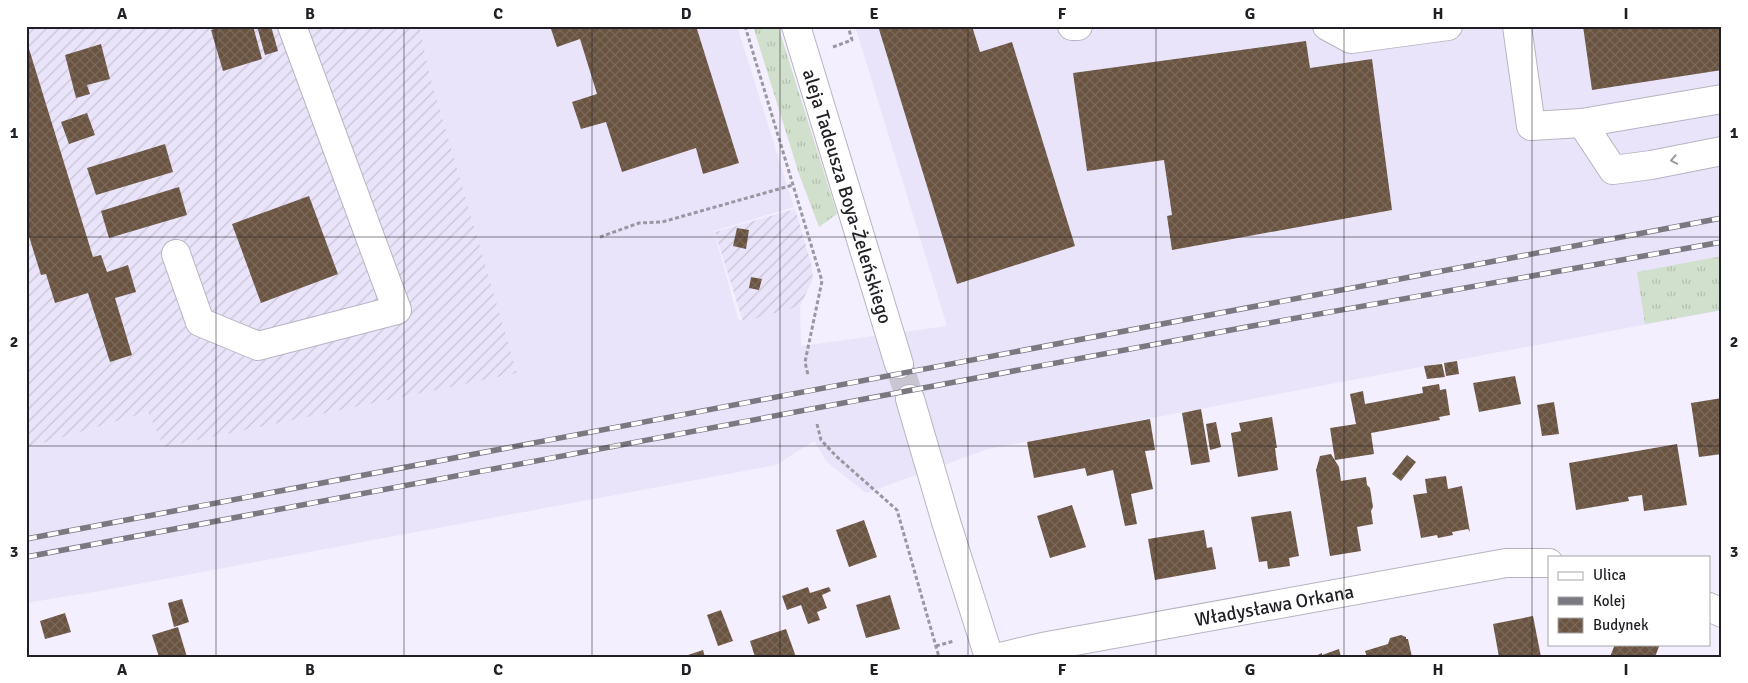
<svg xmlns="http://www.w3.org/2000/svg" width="1748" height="683" font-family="Signika,sans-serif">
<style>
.built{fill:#e9e4fa}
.industrial{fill:url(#industrial-furrows)}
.grass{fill:url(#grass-tufts)}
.building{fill:url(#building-cross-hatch)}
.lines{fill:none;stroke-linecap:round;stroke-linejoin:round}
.minor-tunnel{stroke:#c9c5d3;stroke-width:28;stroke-dasharray:28 14;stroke-linecap:butt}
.minor-casing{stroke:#b7b4c2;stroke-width:30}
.path{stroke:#9a97a2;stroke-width:3;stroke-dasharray:4 2.5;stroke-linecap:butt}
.minor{stroke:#fff;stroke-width:28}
.rail-casing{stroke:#7b7882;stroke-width:5.5}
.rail{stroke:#fff;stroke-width:4;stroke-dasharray:11;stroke-linecap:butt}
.oneway{stroke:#9b9a9d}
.grid{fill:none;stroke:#211f25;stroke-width:1;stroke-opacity:0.55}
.labels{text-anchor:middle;stroke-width:5;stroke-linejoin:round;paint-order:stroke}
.street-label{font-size:19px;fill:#211f25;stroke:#fff}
.neatline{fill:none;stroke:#211f25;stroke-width:2}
.grid-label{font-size:16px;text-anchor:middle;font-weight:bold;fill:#211f25}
</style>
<defs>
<pattern id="industrial-furrows" width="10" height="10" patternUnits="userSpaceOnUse" patternTransform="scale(1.25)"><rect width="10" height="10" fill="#e9e4fa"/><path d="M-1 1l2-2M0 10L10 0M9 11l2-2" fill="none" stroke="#c8c3d6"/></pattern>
<pattern id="grass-tufts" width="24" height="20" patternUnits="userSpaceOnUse" patternTransform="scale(1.25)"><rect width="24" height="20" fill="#d0e0cc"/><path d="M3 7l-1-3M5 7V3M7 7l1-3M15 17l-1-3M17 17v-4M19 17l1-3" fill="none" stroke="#b2c0af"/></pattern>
<pattern id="building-cross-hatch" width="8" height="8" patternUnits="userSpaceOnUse" patternTransform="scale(1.25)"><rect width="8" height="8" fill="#6a5441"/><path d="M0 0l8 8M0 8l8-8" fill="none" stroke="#7a695a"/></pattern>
</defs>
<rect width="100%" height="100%" fill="#f3effe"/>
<path class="built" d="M 419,26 L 737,26 L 794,207 L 714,231 L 738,319 L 743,322 L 800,306 L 801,346 L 947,326 L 855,26 L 1722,26 L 1722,310 L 988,449 L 866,493 L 827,462 L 814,441 L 776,465 L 100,591 L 26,603 L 26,448 L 149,412 L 164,447 L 517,373 L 430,76 Z"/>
<g class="industrial">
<path d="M 26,26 L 419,26 L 430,76 L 517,373 L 164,447 L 148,412 L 26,448 Z"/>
<path d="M 795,209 L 811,263 L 813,279 L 800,306 L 743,322 L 715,232 Z"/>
</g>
<g class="grass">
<path d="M 753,26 L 778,26 L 837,214 L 819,227 L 799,174 Z"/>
<path d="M 1722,256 L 1722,310 L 1645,324 L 1637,272 Z"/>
</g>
<g class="building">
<path d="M 222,26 L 253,26 L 262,59 L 223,71 L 211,30 Z"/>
<path d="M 257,26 L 271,26 L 278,51 L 265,55 Z"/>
<path d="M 550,26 L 696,26 L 739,163 L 703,174 L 696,148 L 622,172 L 606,122 L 581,129 L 572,102 L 597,94 L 580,39 L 557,47 Z"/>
<path d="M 878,26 L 972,26 L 980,52 L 1012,42 L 1075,246 L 957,284 Z"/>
<path d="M 1583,26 L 1722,26 L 1722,70 L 1592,90 Z"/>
<path d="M 26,39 L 93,257 L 101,255 L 107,272 L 128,265 L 136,292 L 115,298 L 132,355 L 110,362 L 88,293 L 55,303 L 46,274 L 41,275 L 26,227 Z"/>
<path d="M 1306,41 L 1310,68 L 1372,59 L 1392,210 L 1172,250 L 1167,216 L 1172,215 L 1164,160 L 1087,171 L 1073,73 Z"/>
<path d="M 101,44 L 110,79 L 87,85 L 90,94 L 76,98 L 65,55 Z"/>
<path d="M 87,113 L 95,135 L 69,144 L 61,122 Z"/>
<path d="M 165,144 L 173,172 L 96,195 L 87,168 Z"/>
<path d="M 179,187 L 187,215 L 109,238 L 101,211 Z"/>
<path d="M 309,196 L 338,274 L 261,303 L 232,224 Z"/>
<path d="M 737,228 L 749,230 L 746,249 L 733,246 Z"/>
<path d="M 751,277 L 762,279 L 759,290 L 749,288 Z"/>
<path d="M 1457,361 L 1459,374 L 1446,376 L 1444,363 Z"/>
<path d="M 1442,364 L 1445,377 L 1427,379 L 1424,366 Z"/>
<path d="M 1515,376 L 1521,404 L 1479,412 L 1473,383 Z"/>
<path d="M 1439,384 L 1440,390 L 1446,389 L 1450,415 L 1439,417 L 1440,420 L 1371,433 L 1374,454 L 1335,460 L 1330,428 L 1356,424 L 1350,394 L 1363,391 L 1365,404 L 1423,393 L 1422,387 Z"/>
<path d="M 1722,398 L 1722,454 L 1699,457 L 1691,403 Z"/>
<path d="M 1554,402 L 1559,434 L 1542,436 L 1537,405 Z"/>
<path d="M 1201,409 L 1210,462 L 1191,465 L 1182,413 Z"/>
<path d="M 1272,417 L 1277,448 L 1275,448 L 1278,470 L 1238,477 L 1231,433 L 1241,431 L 1239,423 Z"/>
<path d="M 1150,419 L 1155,450 L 1145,451 L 1153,489 L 1131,494 L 1137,524 L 1125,526 L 1113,470 L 1087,476 L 1085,468 L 1034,478 L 1027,442 Z"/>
<path d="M 1216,422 L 1221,447 L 1210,450 L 1206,424 Z"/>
<path d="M 1677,444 L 1687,505 L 1644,511 L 1642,495 L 1628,497 L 1629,501 L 1576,510 L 1569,463 Z"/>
<path d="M 1331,454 L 1339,467 L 1341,481 L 1366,477 L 1367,485 L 1370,488 L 1373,507 L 1371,511 L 1373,524 L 1357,527 L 1361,551 L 1330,556 L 1316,470 L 1320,456 Z"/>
<path d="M 1407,455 L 1416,462 L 1401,481 L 1392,474 Z"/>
<path d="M 1446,476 L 1448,489 L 1462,486 L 1470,532 L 1468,529 L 1452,532 L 1453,535 L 1438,538 L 1437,535 L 1421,538 L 1413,495 L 1427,493 L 1425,479 Z"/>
<path d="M 1072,505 L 1086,547 L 1050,558 L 1037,516 Z"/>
<path d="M 1291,511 L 1299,556 L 1289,558 L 1290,566 L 1268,569 L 1267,561 L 1259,562 L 1251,517 Z"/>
<path d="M 864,520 L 877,557 L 849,567 L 836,530 Z"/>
<path d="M 1204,530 L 1207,548 L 1212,547 L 1216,569 L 1155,580 L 1148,539 Z"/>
<path d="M 808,587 L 810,593 L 829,587 L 831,591 L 822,595 L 827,608 L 817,612 L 820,620 L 808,624 L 801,605 L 787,610 L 782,596 Z"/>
<path d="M 890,595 L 900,629 L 866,638 L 856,605 Z"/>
<path d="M 182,599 L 189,622 L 174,627 L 168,603 Z"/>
<path d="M 721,610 L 733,641 L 718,646 L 707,615 Z"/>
<path d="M 65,613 L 71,632 L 45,639 L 40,621 Z"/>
<path d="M 1533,616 L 1541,657 L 1499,657 L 1493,624 Z"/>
<path d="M 178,627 L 187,657 L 159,657 L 152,635 Z"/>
<path d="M 786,629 L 796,657 L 755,657 L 750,641 Z"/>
<path d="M 1401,635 L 1406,637 L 1406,639 L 1408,639 L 1412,657 L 1367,657 L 1365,651 L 1388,644 L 1390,638 Z"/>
<path d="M 1615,644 L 1660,644 L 1655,657 L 1610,657 Z"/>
<path d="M 1339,649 L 1341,657 L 1313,657 L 1322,653 L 1322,655 Z"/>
<path d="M 703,650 L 705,657 L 685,657 L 685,656 Z"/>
</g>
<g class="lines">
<path class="minor-tunnel" d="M 899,364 L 910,399"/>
<g class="minor-casing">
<g id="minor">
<path id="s1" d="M 796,26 L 899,364"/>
<path d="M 1072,26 L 1078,26"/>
<path d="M 1327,26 L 1351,39 L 1448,26"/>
<path d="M 1517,26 L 1531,126 L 1582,123 L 1722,99"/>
<path d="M 1582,123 L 1613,170 L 1651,165 L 1722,151"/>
<path d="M 176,254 L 200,322 L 258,346 L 397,310 L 292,26"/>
<path d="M 910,399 L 947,525 L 989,657"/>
<path d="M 1709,607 L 1722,613"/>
<path id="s2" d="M 1000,657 L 1042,647 L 1506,563 L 1549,563"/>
</g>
</g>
<g class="path">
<path d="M 745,26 L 822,281 L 805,362 L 808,375"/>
<path d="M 833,47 L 852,40 L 848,26"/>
<path d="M 600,237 L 639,223 L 662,222 L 793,185"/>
<path d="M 817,424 L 821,440 L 836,456 L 897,510 L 939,657"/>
<path d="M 936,646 L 954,641"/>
</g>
<use href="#minor" class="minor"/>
<g class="rail-casing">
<g id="rail">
<path d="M 26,539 L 1722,218"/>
<path d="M 26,557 L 1252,326 L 1722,242"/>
</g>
</g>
<use href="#rail" class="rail"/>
</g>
<defs><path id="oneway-chevron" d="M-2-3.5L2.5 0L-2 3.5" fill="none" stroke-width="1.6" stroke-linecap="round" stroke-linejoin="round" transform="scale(1.25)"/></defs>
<use class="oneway" href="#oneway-chevron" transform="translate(1674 160) rotate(169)"/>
<path class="grid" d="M 216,26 L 216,657M 404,26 L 404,657M 592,26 L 592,657M 780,26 L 780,657M 968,26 L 968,657M 1156,26 L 1156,657M 1344,26 L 1344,657M 1532,26 L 1532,657M 26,237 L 1722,237M 26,446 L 1722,446"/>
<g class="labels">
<g class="street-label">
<text dy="7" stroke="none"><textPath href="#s1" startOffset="178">aleja Tadeusza Boya-Żeleńskiego</textPath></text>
<text dy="7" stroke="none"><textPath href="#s2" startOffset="279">Władysława Orkana</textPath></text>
</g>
</g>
<rect width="1748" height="683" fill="none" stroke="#ffffff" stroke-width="55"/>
<rect x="1548" y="556" width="162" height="90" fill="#ffffff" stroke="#a6a5a8"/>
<rect x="1558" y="572" width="25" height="8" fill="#ffffff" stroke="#a6a5a8"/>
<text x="1593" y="580" font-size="15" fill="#211f25">Ulica</text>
<rect x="1558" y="597" width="25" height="8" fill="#7b7882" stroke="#a6a5a8"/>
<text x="1593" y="606" font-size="15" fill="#211f25">Kolej</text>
<rect x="1558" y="618" width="25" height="15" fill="url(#building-cross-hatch)" stroke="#a6a5a8"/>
<text x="1593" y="630" font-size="15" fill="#211f25">Budynek</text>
<rect x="28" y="28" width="1692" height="628" class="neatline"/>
<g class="grid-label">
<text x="122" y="19">A</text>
<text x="310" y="19">B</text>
<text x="498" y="19">C</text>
<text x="686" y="19">D</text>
<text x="874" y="19">E</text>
<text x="1062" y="19">F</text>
<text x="1250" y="19">G</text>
<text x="1438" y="19">H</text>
<text x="1626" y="19">I</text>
<text x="14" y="138">1</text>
<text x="1734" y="138">1</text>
<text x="14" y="347">2</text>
<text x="1734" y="347">2</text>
<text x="14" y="557">3</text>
<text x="1734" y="557">3</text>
<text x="122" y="675">A</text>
<text x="310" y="675">B</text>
<text x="498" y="675">C</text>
<text x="686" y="675">D</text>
<text x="874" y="675">E</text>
<text x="1062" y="675">F</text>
<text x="1250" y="675">G</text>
<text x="1438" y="675">H</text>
<text x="1626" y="675">I</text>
</g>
</svg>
